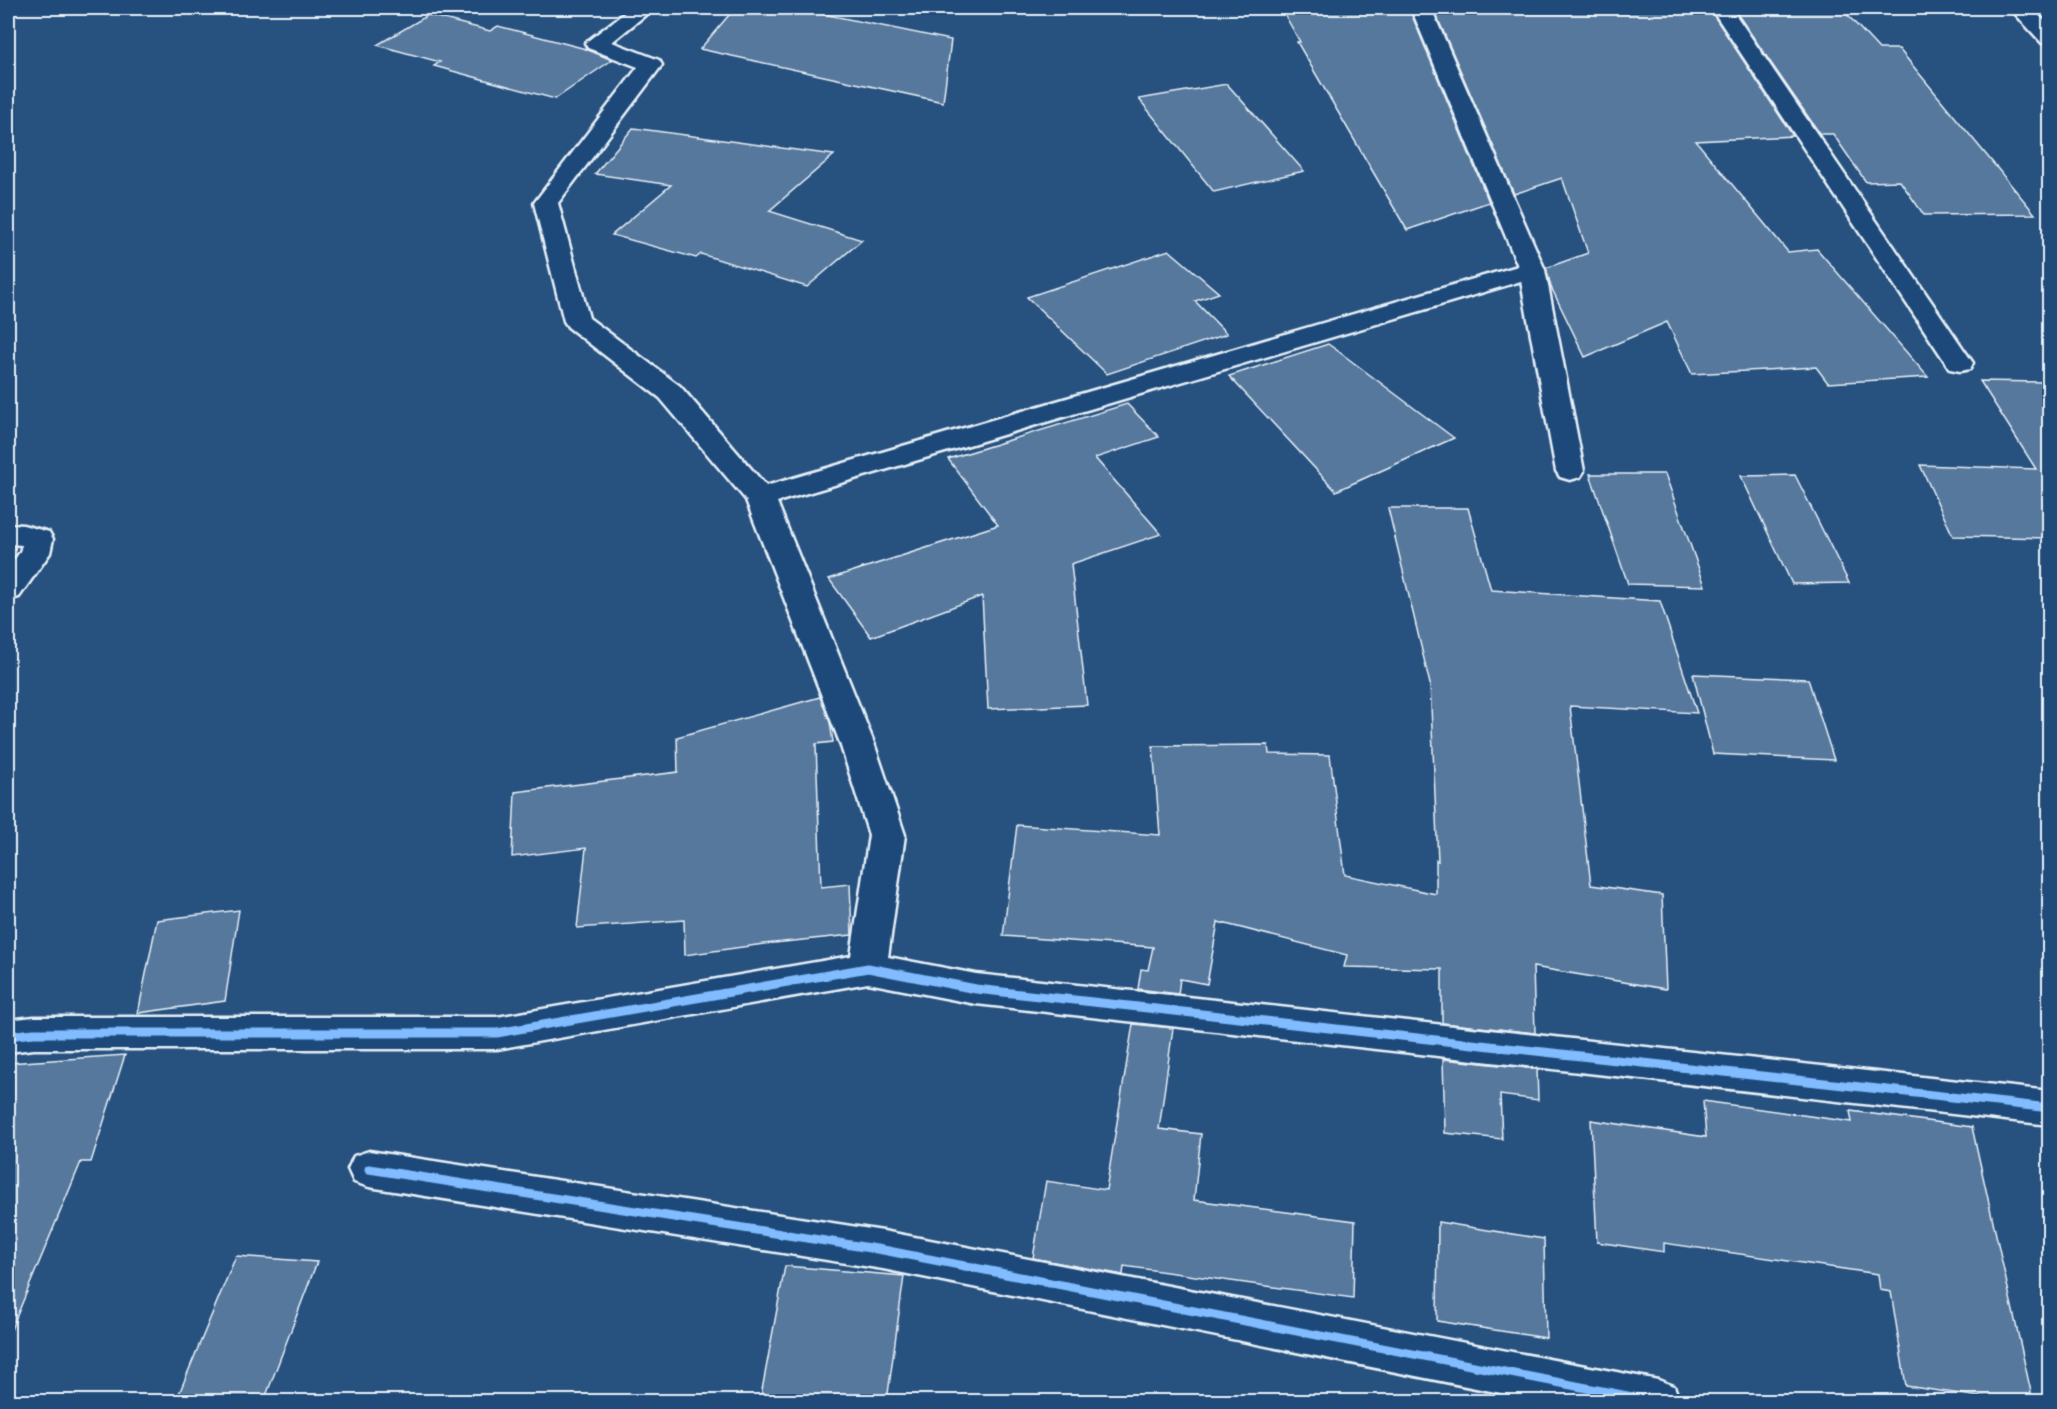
<svg xmlns="http://www.w3.org/2000/svg" width="2057" height="1409" font-family="'Indie Flower',sans-serif">
<style>
.building{fill:#57789d;stroke:#e8f1f8;stroke-width:1.5}
.lines{fill:none;stroke-linecap:round;stroke-linejoin:round}
.street-casing{stroke:#e8f1f8;stroke-width:5}
.street{fill:#1f4a7a;fill-rule:evenodd}
.cycleway-casing{stroke:#1f4a7a;stroke-width:13}
.cycleway{stroke:#80bcff;stroke-width:9}
</style>
<rect width="100%" height="100%" fill="#27517f"/>
<filter id="ink" filterUnits="userSpaceOnUse"><feTurbulence type="fractalNoise" baseFrequency=".0167" numOctaves="2"/><feDisplacementMap in="SourceGraphic" scale="12" xChannelSelector="R" yChannelSelector="G"/><feConvolveMatrix kernelMatrix="1 2 1 2 8 2 1 2 1" color-interpolation-filters="sRGB"/></filter>
<g filter="url(#ink)">
<g class="building">
<path d="M 735,8 L 794,8 L 951,40 L 943,102 L 700,49 Z"/>
<path d="M 1281,8 L 1409,8 L 1489,202 L 1407,230 L 1297,42 L 1300,42 Z"/>
<path d="M 1433,8 L 1709,8 L 1793,136 L 1696,141 L 1788,252 L 1817,249 L 1928,377 L 1828,383 L 1816,367 L 1692,374 L 1667,322 L 1585,357 L 1551,287 L 1546,268 L 1588,253 L 1562,178 L 1514,194 Z"/>
<path d="M 1733,8 L 1841,8 L 1879,49 L 1899,49 L 2035,214 L 1924,215 L 1900,181 L 1866,182 L 1833,134 L 1820,134 Z"/>
<path d="M 428,15 L 490,31 L 498,26 L 586,49 L 612,60 L 555,99 L 434,66 L 440,62 L 377,45 Z"/>
<path d="M 1227,84 L 1304,171 L 1214,192 L 1139,99 Z"/>
<path d="M 633,128 L 834,155 L 769,211 L 862,240 L 807,287 L 701,254 L 696,258 L 612,235 L 671,185 L 595,174 Z"/>
<path d="M 1169,250 L 1219,293 L 1195,301 L 1227,334 L 1107,374 L 1027,297 Z"/>
<path d="M 1328,344 L 1338,351 L 1454,438 L 1336,491 L 1229,376 Z"/>
<path d="M 1980,381 L 2049,382 L 2049,538 L 1953,536 L 1920,465 L 2036,469 Z"/>
<path d="M 1127,404 L 1159,437 L 1095,458 L 1161,534 L 1071,564 L 1087,705 L 988,709 L 982,596 L 871,637 L 829,579 L 998,525 L 948,459 Z"/>
<path d="M 1590,474 L 1665,474 L 1705,586 L 1628,584 Z"/>
<path d="M 1795,475 L 1849,583 L 1792,584 L 1741,476 Z"/>
<path d="M 1388,508 L 1468,508 L 1491,590 L 1660,601 L 1697,713 L 1570,706 L 1591,885 L 1662,895 L 1666,989 L 1533,967 L 1535,1033 L 1442,1023 L 1442,969 L 1344,967 L 1347,955 L 1218,922 L 1207,984 L 1180,979 L 1178,994 L 1138,989 L 1141,969 L 1148,970 L 1153,947 L 1003,936 L 1017,825 L 1160,835 L 1153,746 L 1268,745 L 1269,754 L 1330,755 L 1345,875 L 1436,894 L 1436,860 L 1438,861 L 1430,684 Z"/>
<path d="M 1693,674 L 1808,679 L 1834,760 L 1713,754 Z"/>
<path d="M 820,697 L 830,722 L 833,742 L 816,744 L 821,887 L 850,884 L 852,935 L 764,944 L 685,955 L 684,920 L 577,928 L 586,848 L 512,857 L 515,792 L 678,772 L 677,737 Z"/>
<path d="M 239,910 L 225,1001 L 138,1013 L 157,920 Z"/>
<path d="M 1133,1024 L 1173,1028 L 1159,1129 L 1201,1134 L 1194,1200 L 1355,1221 L 1353,1298 L 1124,1266 L 1123,1275 L 1033,1258 L 1046,1181 L 1106,1190 Z"/>
<path d="M 125,1055 L 91,1162 L 81,1162 L 8,1337 L 8,1063 Z"/>
<path d="M 1443,1059 L 1537,1069 L 1538,1100 L 1500,1095 L 1502,1139 L 1445,1133 Z"/>
<path d="M 1703,1101 L 1852,1122 L 1850,1111 L 1972,1127 L 2033,1401 L 2008,1401 L 1906,1386 L 1891,1292 L 1880,1290 L 1878,1274 L 1664,1243 L 1664,1252 L 1597,1242 L 1591,1120 L 1706,1137 Z"/>
<path d="M 1438,1222 L 1544,1239 L 1546,1338 L 1437,1321 Z"/>
<path d="M 236,1256 L 317,1262 L 264,1401 L 176,1401 Z"/>
<path d="M 785,1266 L 904,1276 L 887,1401 L 760,1401 Z"/>
</g>
<g class="lines">
<g class="street-casing">
<g id="street">
<path d="M 631,8 L 654,8 L 612,42 L 659,60 L 662,65 L 558,203 L 589,318 L 680,386 L 766,486 L 1518,266 L 1411,8 L 1431,8 L 1545,270 L 1584,471 L 1580,477 L 1570,480 L 1560,477 L 1556,471 L 1521,281 L 777,502 L 874,743 L 905,835 L 888,957 L 976,974 L 2050,1091 L 2050,1125 L 976,1004 L 868,983 L 497,1049 L 34,1049 L 8,1052 L 8,1020 L 34,1017 L 497,1017 L 851,956 L 869,835 L 840,743 L 746,500 L 660,398 L 568,327 L 564,321 L 534,203 L 638,67 L 588,48 L 585,43 Z"/>
<path d="M 1711,8 L 1731,8 L 1973,363 L 1970,369 L 1960,371 L 1950,369 Z"/>
<path d="M 2010,8 L 2031,8 L 2050,26 L 2050,44 L 2042,43 Z"/>
<path d="M 8,524 L 23,525 L 49,532 L 53,539 L 50,553 L 19,597 L 8,600 L 8,569 L 20,552 L 22,545 L 8,544 Z"/>
<path d="M 369,1151 L 883,1231 L 1658,1380 L 1674,1386 L 1680,1402 L 1545,1402 L 883,1269 L 369,1187 L 354,1182 L 348,1169 L 354,1156 Z"/>
</g>
</g>
<use href="#street" class="street"/>
<g class="cycleway-casing">
<g id="cycleway">
<path d="M 8,1036 L 34,1033 L 497,1033 L 868,968 L 976,989 L 2050,1108"/>
<path d="M 369,1169 L 883,1250 L 1658,1402"/>
</g>
</g>
<use href="#cycleway" class="cycleway"/>
</g>
</g>
<rect width="2057" height="1409" fill="none" stroke="#1f4a7a" stroke-width="30"/>
<rect x="15" y="15" width="2027" height="1379" fill="none" stroke="#e8f1f8" stroke-width="2" filter="url(#ink)"/>
</svg>
